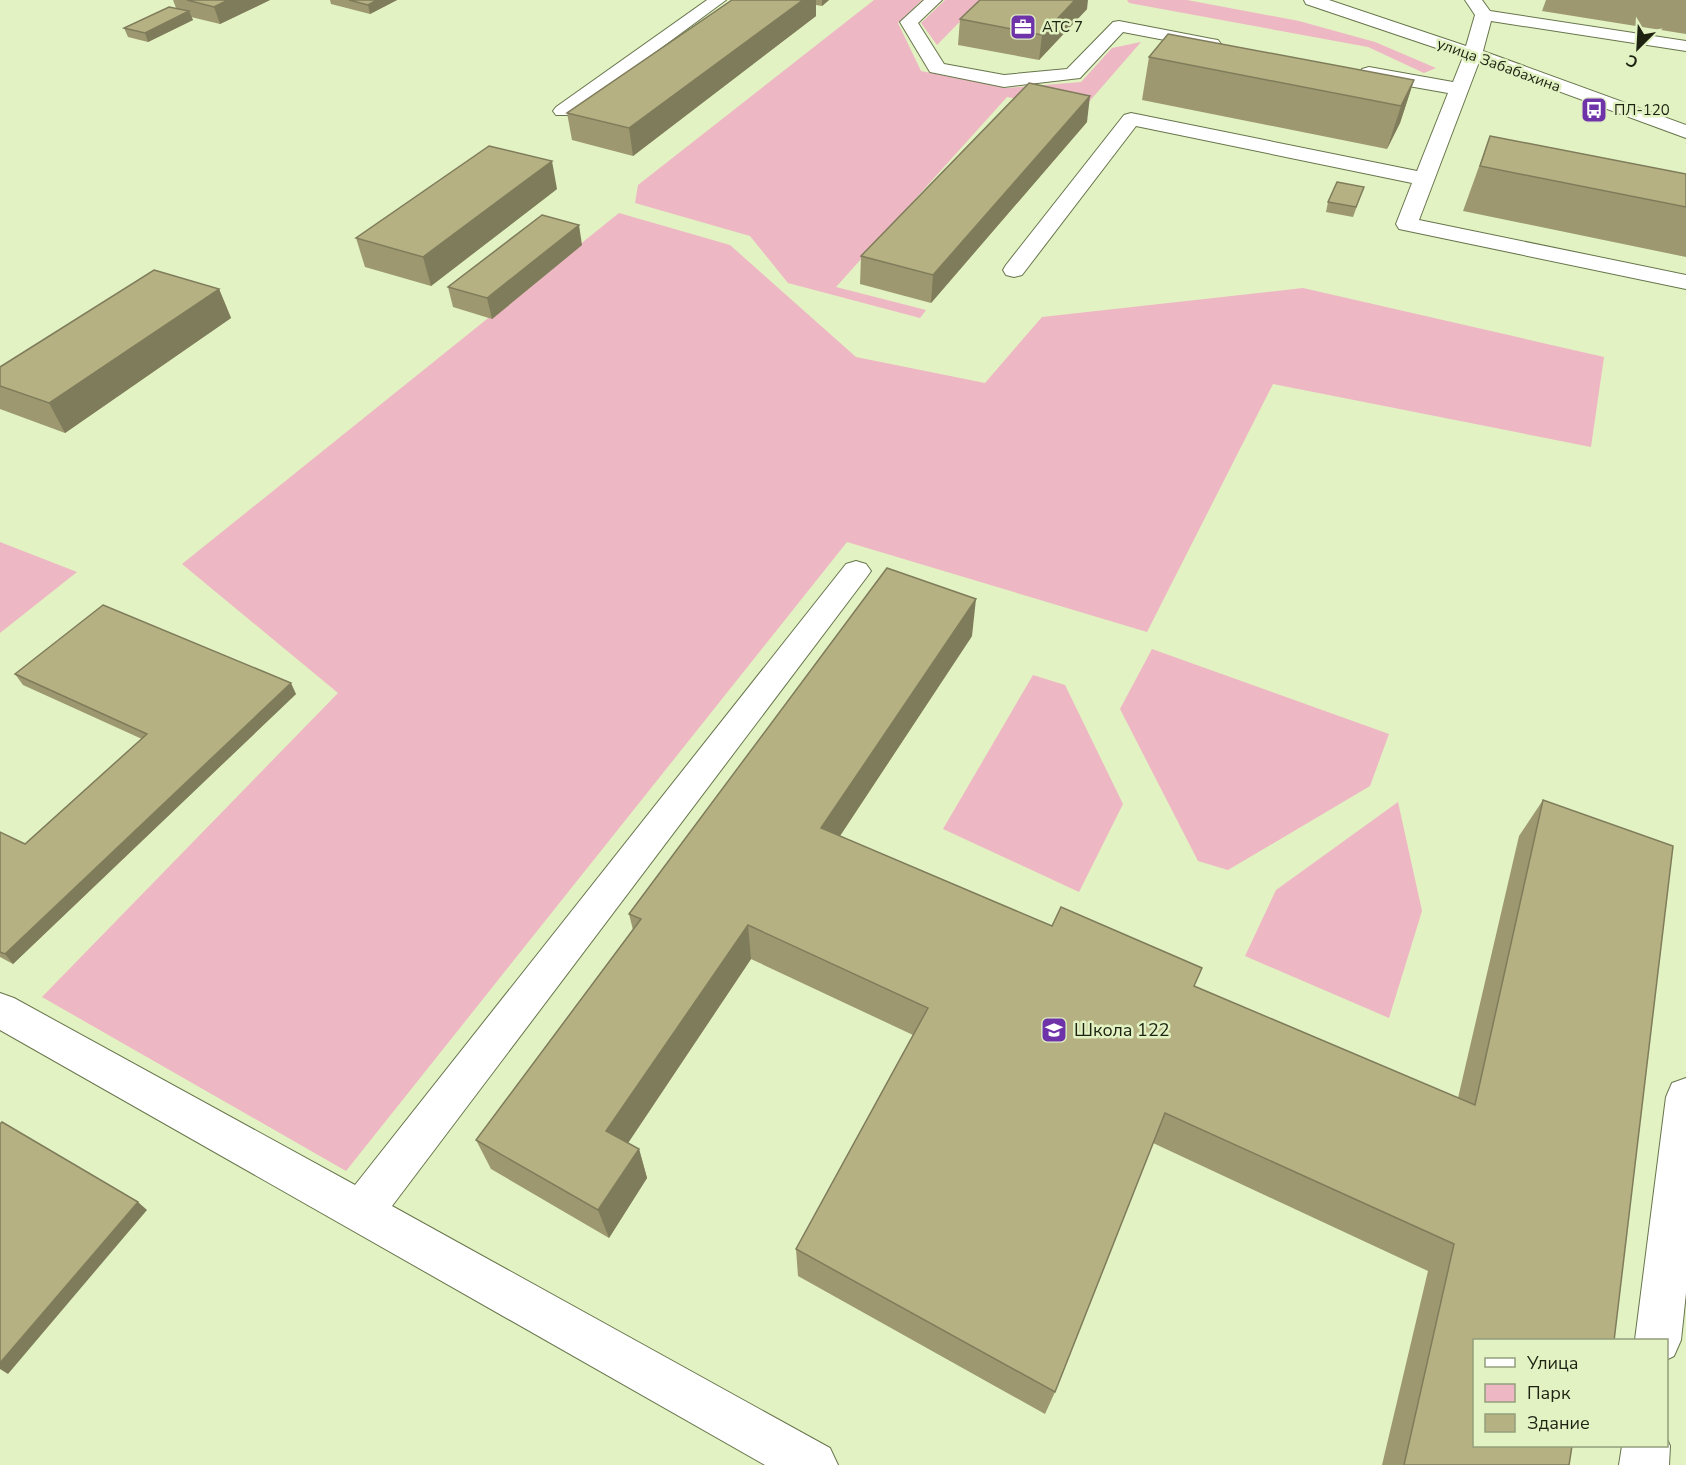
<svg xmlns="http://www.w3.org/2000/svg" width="1686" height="1465" font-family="'Nunito Sans',sans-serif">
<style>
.green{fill:#eeb7c4}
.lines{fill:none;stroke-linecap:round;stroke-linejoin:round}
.minor-casing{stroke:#68754c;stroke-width:2}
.minor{fill:#fff;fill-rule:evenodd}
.wall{fill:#9d9870}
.shaded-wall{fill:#7f7c5b}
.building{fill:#b6b182;stroke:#7f7c5b;stroke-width:1.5}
.labels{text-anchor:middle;stroke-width:5;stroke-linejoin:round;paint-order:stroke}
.far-poi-label{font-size:15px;fill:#1d2211;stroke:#e2f2c3;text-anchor:start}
.far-street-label{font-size:15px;fill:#1d2211;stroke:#e2f2c3}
.poi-label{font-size:18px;fill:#1d2211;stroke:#e2f2c3;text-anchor:start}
</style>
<rect width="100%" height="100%" fill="#e2f2c3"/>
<g class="green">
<path d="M 874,0 L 922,0 L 898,23 L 921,71 L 1007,88 L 1081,82 L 1112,48 L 1141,42 L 1081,111 L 1007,97 L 836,287 L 926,310 L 920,318 L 788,283 L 750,236 L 635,203 L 638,185 Z"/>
<path d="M 945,0 L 981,0 L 937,45 L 921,23 Z"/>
<path d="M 1127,0 L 1187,0 L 1299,21 L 1375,42 L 1436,68 L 1424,73 L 1368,47 L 1129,3 Z"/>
<path d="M 619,213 L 730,245 L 856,357 L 985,383 L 1042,317 L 1303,288 L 1604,357 L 1591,447 L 1273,384 L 1147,632 L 847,542 L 346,1171 L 42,997 L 338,693 L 182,564 Z"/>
<path d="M 0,542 L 77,572 L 0,633 Z"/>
<path d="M 1152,649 L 1389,734 L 1370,786 L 1228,870 L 1198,861 L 1120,709 Z"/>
<path d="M 1033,675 L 1065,685 L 1123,804 L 1079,892 L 943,829 Z"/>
<path d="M 1398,802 L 1422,911 L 1389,1018 L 1245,956 L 1276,890 Z"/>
</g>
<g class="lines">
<g class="minor-casing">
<g id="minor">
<path d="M 707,0 L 726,0 L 570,115 L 556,115 L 553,111 L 556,107 Z"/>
<path d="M 924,0 L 942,0 L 918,23 L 944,64 L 1004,75 L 1067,69 L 1113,22 L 1119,21 L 1212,39 L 1218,40 L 1221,44 L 1218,48 L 1212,49 L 1123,32 L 1080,78 L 1004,87 L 930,72 L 900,22 Z"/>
<path d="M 1304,0 L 1329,0 L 1466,46 L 1475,15 L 1465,0 L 1482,0 L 1490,11 L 1686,41 L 1686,51 L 1491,21 L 1483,51 L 1686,125 L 1686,138 L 1479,62 L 1419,220 L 1686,275 L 1686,289 L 1399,229 L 1396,224 L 1412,183 L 1136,126 L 1022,275 L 1014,277 L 1006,275 L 1003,270 L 1006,265 L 1124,115 L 1131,113 L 1417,171 L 1448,93 L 1369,79 L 1362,77 L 1360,73 L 1362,69 L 1369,67 L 1453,82 L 1463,57 L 1306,4 Z"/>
<path d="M 856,561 L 866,564 L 871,571 L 866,578 L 392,1206 L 830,1448 L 838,1465 L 765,1465 L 0,1030 L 0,993 L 14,998 L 355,1185 L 846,564 Z"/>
<path d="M 1686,1078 L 1686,1293 L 1681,1340 L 1674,1356 L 1666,1360 L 1666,1340 L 1635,1340 L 1666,1097 L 1672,1083 Z"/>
<path d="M 1666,1437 L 1670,1446 L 1669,1465 L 1619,1465 L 1622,1446 L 1666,1446 Z"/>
</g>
</g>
<use href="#minor" class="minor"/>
</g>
<g class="wall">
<path d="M 173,0 L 270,0 L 220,24 L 191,17 L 193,20 L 148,42 L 128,37 L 124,28 L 176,8 Z"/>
<path d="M 330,0 L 397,0 L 370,14 L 331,4 Z"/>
<path d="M 732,0 L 829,0 L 822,6 L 816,5 L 816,16 L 633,156 L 572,140 L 567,113 Z"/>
<path d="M 1546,0 L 1686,0 L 1686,34 L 1542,11 Z"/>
<path d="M 1087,9 L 1039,60 L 958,45 L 960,19 Z"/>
<path d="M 1149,57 L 1414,80 L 1400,123 L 1387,149 L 1142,100 Z"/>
<path d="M 1087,122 L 931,303 L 860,284 L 861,256 Z"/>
<path d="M 1490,136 L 1686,174 L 1686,257 L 1463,211 Z"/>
<path d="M 1364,187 L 1353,217 L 1326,212 L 1328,202 Z"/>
<path d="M 557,189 L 431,286 L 365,267 L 356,238 Z"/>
<path d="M 582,245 L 492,319 L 453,307 L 448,287 Z"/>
<path d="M 219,289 L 231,318 L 65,433 L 0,409 L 0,367 Z"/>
<path d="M 972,636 L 840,836 L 1458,1098 L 1519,836 L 1543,800 L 1474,1341 L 1569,1465 L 1382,1465 L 1428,1271 L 1153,1143 L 1055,1392 L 1045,1414 L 798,1276 L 796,1249 L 913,1035 L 751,959 L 628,1143 L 639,1149 L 647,1178 L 609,1238 L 491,1169 L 476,1140 L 633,930 L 629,914 Z"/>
<path d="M 15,674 L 296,694 L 13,964 L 0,957 L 0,832 L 25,844 L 142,739 L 23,685 Z"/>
</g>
<g class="shaded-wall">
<path d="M 228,0 L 270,0 L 220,24 L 214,7 Z"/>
<path d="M 377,0 L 397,0 L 370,14 L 368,5 Z"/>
<path d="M 803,0 L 816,0 L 816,16 L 633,156 L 629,128 Z"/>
<path d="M 822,0 L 829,0 L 822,6 Z"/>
<path d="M 1075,0 L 1088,0 L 1087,9 L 1039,60 L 1042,35 Z"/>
<path d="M 189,11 L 193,20 L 148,42 L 145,33 Z"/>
<path d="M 1414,80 L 1400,123 L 1387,149 L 1401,106 Z"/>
<path d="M 1090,96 L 1087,122 L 931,303 L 933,275 Z"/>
<path d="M 552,161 L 557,189 L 431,286 L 423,257 Z"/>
<path d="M 579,225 L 582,245 L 492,319 L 487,298 Z"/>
<path d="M 219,289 L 231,318 L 65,433 L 49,403 Z"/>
<path d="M 976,599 L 972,636 L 822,863 L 821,828 Z"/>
<path d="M 291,683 L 296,694 L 13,964 L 5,954 Z"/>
<path d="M 748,925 L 751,959 L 616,1161 L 606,1131 Z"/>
<path d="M 639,1149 L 647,1178 L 609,1238 L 598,1210 Z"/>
<path d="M 138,1202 L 147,1210 L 8,1374 L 0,1369 L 0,1363 Z"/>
</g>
<g class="building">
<path d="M 187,0 L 228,0 L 214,7 Z"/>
<path d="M 349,0 L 377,0 L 368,5 Z"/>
<path d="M 732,0 L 803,0 L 629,128 L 567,113 Z"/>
<path d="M 980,0 L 1075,0 L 1042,35 L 960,19 Z"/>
<path d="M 169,7 L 189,11 L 145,33 L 124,28 Z"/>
<path d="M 1168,34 L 1414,80 L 1401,106 L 1149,57 Z"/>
<path d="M 1029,83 L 1090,96 L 933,275 L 861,256 Z"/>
<path d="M 1490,136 L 1686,174 L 1686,207 L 1480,166 Z"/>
<path d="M 489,146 L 552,161 L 423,257 L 356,238 Z"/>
<path d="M 1337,182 L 1364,187 L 1356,207 L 1328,202 Z"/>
<path d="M 542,215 L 579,225 L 487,298 L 448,287 Z"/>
<path d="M 154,270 L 219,289 L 49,403 L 0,386 L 0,367 Z"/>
<path d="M 887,568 L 976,599 L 821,828 L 1052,926 L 1061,907 L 1202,968 L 1194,986 L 1475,1105 L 1543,800 L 1673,846 L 1614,1341 L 1474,1341 L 1474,1446 L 1572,1446 L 1569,1465 L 1404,1465 L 1454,1244 L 1165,1113 L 1055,1392 L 796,1249 L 928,1008 L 748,925 L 606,1131 L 639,1149 L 598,1210 L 476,1140 L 641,919 L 629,914 Z"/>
<path d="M 103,605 L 291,683 L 5,954 L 0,952 L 0,832 L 25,844 L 147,734 L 15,674 Z"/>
<path d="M 2,1122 L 138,1202 L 0,1363 L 0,1124 Z"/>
</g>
<defs>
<g id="office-square" transform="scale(1.35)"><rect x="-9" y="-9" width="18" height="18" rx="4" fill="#6e33a9" stroke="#e2f2c3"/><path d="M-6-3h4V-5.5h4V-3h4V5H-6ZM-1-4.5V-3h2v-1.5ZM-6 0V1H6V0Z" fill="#fff"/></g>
<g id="bus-square" transform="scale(1.35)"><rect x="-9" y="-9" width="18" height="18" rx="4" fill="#6e33a9" stroke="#e2f2c3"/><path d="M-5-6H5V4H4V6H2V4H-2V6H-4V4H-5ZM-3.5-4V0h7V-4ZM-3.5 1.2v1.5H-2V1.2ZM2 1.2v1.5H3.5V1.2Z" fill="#fff"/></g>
<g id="school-square" transform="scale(1.35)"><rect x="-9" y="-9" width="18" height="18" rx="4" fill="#6e33a9" stroke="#e2f2c3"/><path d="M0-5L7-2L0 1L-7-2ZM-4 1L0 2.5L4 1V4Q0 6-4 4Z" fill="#fff"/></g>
</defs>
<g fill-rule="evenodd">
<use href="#office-square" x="1023" y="27"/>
<use href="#bus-square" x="1594" y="110"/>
<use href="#school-square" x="1054" y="1030"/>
</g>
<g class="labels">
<g class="far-poi-label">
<text x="1042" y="32">АТС 7</text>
<text x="1614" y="115">ПЛ-120</text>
</g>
<g class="far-street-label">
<text transform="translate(1499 65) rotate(20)" y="5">улица Забабахина</text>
</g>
<g class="poi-label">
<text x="1074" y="1036">Школа 122</text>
</g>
</g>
<rect x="1473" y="1339" width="195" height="108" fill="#e2f2c3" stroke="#939f7c" stroke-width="1.5"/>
<rect x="1485" y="1358" width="30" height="9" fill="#ffffff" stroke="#939f7c" stroke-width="1.5"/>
<text x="1527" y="1369" font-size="18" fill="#1d2211">Улица</text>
<rect x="1485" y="1384" width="30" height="18" fill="#eeb7c4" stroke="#939f7c" stroke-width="1.5"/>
<text x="1527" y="1399" font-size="18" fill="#1d2211">Парк</text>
<rect x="1485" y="1414" width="30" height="18" fill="#b6b182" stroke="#939f7c" stroke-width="1.5"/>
<text x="1527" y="1429" font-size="18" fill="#1d2211">Здание</text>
<g transform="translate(1638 48) rotate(204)" stroke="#e2f2c3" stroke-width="4.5" paint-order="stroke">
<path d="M0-4.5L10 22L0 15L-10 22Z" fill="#1d2211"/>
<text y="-9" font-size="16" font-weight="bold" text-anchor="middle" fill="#1d2211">С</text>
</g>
</svg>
